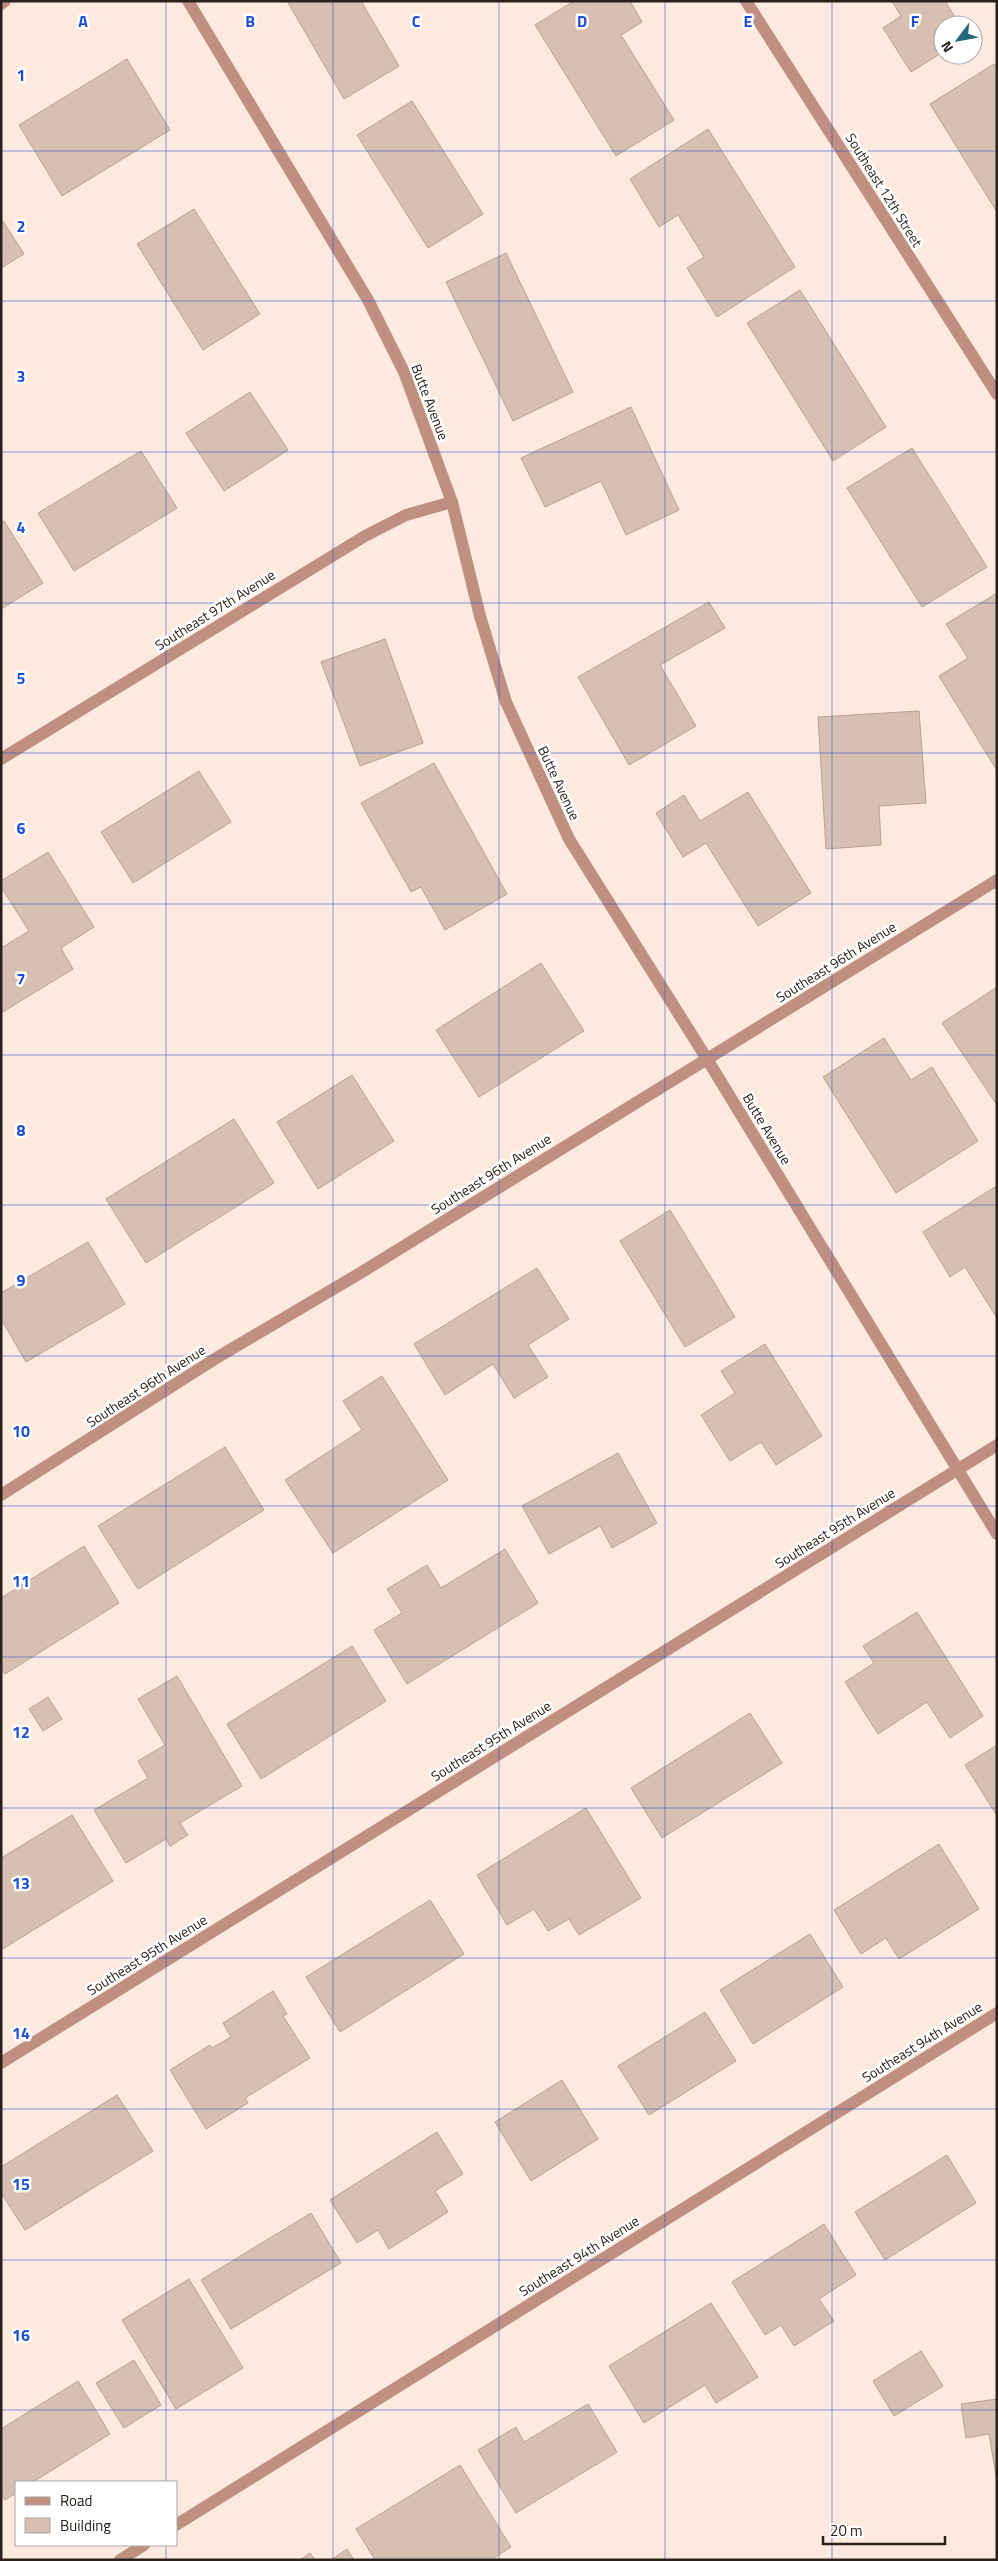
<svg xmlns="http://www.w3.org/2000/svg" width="998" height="2561" font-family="'Titillium Web',sans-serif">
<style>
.building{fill:#d7c0b1;stroke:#b8a193}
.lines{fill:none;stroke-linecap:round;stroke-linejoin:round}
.minor{stroke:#bf9082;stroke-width:12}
.grid{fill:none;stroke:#1d4ed8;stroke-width:1;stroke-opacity:0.55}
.labels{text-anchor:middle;stroke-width:5;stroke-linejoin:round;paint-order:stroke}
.street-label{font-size:14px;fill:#29211b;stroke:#fff}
.grid-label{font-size:16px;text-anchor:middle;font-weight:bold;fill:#1d4ed8;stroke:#fff;stroke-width:5;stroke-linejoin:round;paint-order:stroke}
</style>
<rect width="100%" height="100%" fill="#fde9dd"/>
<g class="building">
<path d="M 287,1 L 361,1 L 399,66 L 344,99 Z"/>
<path d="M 574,1 L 630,1 L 642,22 L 621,35 L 674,120 L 616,156 L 535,25 Z"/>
<path d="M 892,1 L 945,1 L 960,25 L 943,25 L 943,52 L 911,72 L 883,28 L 901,16 Z"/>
<path d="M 127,59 L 170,130 L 62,196 L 19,125 Z"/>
<path d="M 994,64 L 997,69 L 997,212 L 930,104 Z"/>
<path d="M 412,101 L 483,214 L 428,248 L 357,135 Z"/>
<path d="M 708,129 L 795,267 L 717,317 L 687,268 L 704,257 L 678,215 L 659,227 L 630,179 Z"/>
<path d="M 194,209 L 260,314 L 203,350 L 137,244 Z"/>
<path d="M 1,218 L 24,254 L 1,268 Z"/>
<path d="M 506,253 L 573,392 L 513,421 L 446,282 Z"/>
<path d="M 800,290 L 886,427 L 833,461 L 747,323 Z"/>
<path d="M 250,392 L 288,450 L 224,491 L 186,433 Z"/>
<path d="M 631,407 L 679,510 L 626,535 L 601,481 L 545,507 L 521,458 Z"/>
<path d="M 912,448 L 987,567 L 922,607 L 847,488 Z"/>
<path d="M 141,451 L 177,508 L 74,571 L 38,513 Z"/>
<path d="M 4,521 L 43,583 L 1,609 L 1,523 Z"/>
<path d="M 997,593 L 997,769 L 996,769 L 939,676 L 968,658 L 946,624 Z"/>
<path d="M 709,602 L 725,628 L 660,665 L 696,726 L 629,765 L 578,677 Z"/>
<path d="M 385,639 L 423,743 L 360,766 L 321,662 Z"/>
<path d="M 919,711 L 926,803 L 879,806 L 881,845 L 826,849 L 818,717 Z"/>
<path d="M 434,763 L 507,894 L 445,930 L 421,887 L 411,892 L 361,803 Z"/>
<path d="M 199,771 L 231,822 L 133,883 L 101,832 Z"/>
<path d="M 748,792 L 811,893 L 758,926 L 706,843 L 683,857 L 656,813 L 684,795 L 700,821 Z"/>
<path d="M 48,852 L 94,927 L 61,948 L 73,969 L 1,1013 L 1,948 L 29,931 L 1,887 L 1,881 Z"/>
<path d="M 541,963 L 584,1031 L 479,1097 L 436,1030 Z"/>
<path d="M 997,987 L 997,1105 L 942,1023 Z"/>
<path d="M 884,1038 L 911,1080 L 932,1067 L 978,1141 L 896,1193 L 823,1077 Z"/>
<path d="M 352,1075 L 394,1141 L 318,1189 L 277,1122 Z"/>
<path d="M 234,1119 L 274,1183 L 146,1263 L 106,1199 Z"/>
<path d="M 995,1187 L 997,1190 L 997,1318 L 965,1267 L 950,1277 L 923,1232 Z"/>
<path d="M 670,1210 L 735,1317 L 685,1347 L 620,1241 Z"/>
<path d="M 88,1242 L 125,1304 L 26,1362 L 1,1319 L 1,1293 Z"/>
<path d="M 537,1268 L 569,1319 L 528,1345 L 548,1377 L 514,1398 L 493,1364 L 445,1395 L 414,1344 Z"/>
<path d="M 765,1344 L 822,1436 L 776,1465 L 761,1442 L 730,1461 L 701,1415 L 735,1393 L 721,1371 Z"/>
<path d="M 382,1376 L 448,1480 L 333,1553 L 285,1480 L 362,1430 L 343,1401 Z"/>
<path d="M 225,1447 L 264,1510 L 138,1589 L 98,1526 Z"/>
<path d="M 618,1453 L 657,1523 L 612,1548 L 600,1526 L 549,1554 L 522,1506 Z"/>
<path d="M 84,1546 L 119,1603 L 5,1674 L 1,1667 L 1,1598 Z"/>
<path d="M 505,1549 L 538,1603 L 407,1684 L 374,1630 L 402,1613 L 387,1589 L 427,1565 L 441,1588 Z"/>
<path d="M 917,1612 L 983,1716 L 950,1738 L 927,1702 L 878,1734 L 845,1682 L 874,1663 L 863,1646 Z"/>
<path d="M 352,1646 L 386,1701 L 261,1779 L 227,1724 Z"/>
<path d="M 177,1676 L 242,1786 L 180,1823 L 188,1835 L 170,1846 L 166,1839 L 126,1863 L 94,1810 L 148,1778 L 138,1761 L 165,1745 L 138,1699 Z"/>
<path d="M 48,1697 L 62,1719 L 43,1731 L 29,1709 Z"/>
<path d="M 750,1713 L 782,1763 L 662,1838 L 631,1788 Z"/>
<path d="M 997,1745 L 997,1816 L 965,1765 Z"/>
<path d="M 586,1808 L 641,1898 L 579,1935 L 569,1919 L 548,1931 L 534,1909 L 507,1925 L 477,1875 Z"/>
<path d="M 72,1815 L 113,1881 L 1,1950 L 1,1858 Z"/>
<path d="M 939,1844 L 979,1909 L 899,1959 L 886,1938 L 861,1954 L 834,1910 Z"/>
<path d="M 430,1900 L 464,1954 L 340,2032 L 306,1977 Z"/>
<path d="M 810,1934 L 843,1987 L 753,2044 L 720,1990 Z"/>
<path d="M 273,1991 L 287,2014 L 283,2016 L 310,2058 L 245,2098 L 248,2103 L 206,2129 L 170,2070 L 210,2045 L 212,2048 L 231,2037 L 223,2023 Z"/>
<path d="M 705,2012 L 736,2061 L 649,2115 L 618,2066 Z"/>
<path d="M 562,2080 L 598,2139 L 531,2181 L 495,2122 Z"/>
<path d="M 117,2095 L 153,2151 L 25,2230 L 1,2193 L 1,2167 Z"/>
<path d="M 437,2132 L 463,2174 L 435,2191 L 448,2212 L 389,2249 L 378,2230 L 357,2243 L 330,2200 Z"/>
<path d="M 947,2155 L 976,2203 L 885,2260 L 855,2212 Z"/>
<path d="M 311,2213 L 341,2263 L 231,2329 L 201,2280 Z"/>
<path d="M 824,2224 L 856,2275 L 819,2299 L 834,2321 L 794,2346 L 781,2325 L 765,2335 L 732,2282 Z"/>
<path d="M 189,2279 L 243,2368 L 176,2409 L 122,2320 Z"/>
<path d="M 711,2303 L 758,2377 L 716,2403 L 705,2385 L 644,2423 L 609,2366 Z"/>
<path d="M 921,2351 L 943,2386 L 894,2416 L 873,2381 Z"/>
<path d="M 134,2360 L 161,2405 L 124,2428 L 96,2383 Z"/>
<path d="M 78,2381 L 110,2434 L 33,2482 L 16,2482 L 16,2493 L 5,2500 L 1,2493 L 1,2429 Z"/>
<path d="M 997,2399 L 997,2482 L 989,2434 L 966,2438 L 961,2404 Z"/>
<path d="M 588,2404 L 617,2452 L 516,2513 L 478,2450 L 516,2427 L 524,2442 Z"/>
<path d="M 460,2465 L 511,2547 L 491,2560 L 375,2560 L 356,2529 Z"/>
<path d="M 347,2549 L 354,2560 L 331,2560 Z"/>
<path d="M 310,2553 L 315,2560 L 300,2560 Z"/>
</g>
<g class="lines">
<g class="minor">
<path d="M 188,1 L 368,300 L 404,372 L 452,502 L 480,616 L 506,702 L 569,839 L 707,1059 L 997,1534"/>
<path d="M 746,1 L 997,394"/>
<path d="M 1,4 L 5,1"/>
<path d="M 1,759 L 365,536 L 406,515 L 452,502"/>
<path d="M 1,1495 L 218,1357 L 362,1272 L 997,880"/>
<path d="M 1,2063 L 997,1445"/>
<path d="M 176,2525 L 997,2013"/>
<path d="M 120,2560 L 144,2545"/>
</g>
</g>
<path class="grid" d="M 166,1 L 166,2482M 333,1 L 333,2560M 499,1 L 499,2560M 665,1 L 665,2560M 832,1 L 832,2560M 1,151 L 997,151M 1,301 L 997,301M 1,452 L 997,452M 1,603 L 997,603M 1,753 L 997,753M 1,904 L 997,904M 1,1055 L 997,1055M 1,1205 L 997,1205M 1,1356 L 997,1356M 1,1506 L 997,1506M 1,1657 L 997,1657M 1,1808 L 997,1808M 1,1958 L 997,1958M 1,2109 L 997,2109M 1,2260 L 997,2260M 1,2410 L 997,2410M 166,2545 L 166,2560"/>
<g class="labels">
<g class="street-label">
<text transform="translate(884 190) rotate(58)" y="5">Southeast 12th Street</text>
<text transform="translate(430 402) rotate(69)" y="5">Butte Avenue</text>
<text transform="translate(215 610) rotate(-32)" y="5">Southeast 97th Avenue</text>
<text transform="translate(559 783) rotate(65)" y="5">Butte Avenue</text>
<text transform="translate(836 962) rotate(-32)" y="5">Southeast 96th Avenue</text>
<text transform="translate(767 1129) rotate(59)" y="5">Butte Avenue</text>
<text transform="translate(491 1174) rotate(-32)" y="5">Southeast 96th Avenue</text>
<text transform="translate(146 1386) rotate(-33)" y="5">Southeast 96th Avenue</text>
<text transform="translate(835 1528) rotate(-32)" y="5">Southeast 95th Avenue</text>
<text transform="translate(491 1741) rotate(-32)" y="5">Southeast 95th Avenue</text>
<text transform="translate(147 1955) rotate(-32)" y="5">Southeast 95th Avenue</text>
<text transform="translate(922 2042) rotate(-32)" y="5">Southeast 94th Avenue</text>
<text transform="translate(579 2256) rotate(-32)" y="5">Southeast 94th Avenue</text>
</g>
</g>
<g class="grid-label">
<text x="83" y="27">A</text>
<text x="250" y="27">B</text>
<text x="416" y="27">C</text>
<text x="582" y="27">D</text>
<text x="748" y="27">E</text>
<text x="915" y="27">F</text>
<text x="21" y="81">1</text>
<text x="21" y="232">2</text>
<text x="21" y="382">3</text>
<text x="21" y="533">4</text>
<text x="21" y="684">5</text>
<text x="21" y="834">6</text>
<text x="21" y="985">7</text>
<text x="21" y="1136">8</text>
<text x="21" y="1286">9</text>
<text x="21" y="1437">10</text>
<text x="21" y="1587">11</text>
<text x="21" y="1738">12</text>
<text x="21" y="1889">13</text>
<text x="21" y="2039">14</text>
<text x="21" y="2190">15</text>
<text x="21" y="2341">16</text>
</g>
<rect width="998" height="2561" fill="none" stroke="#29211b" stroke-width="5"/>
<rect x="15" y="2481" width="162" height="65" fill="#ffffff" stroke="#a9a6a4"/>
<rect x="25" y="2497" width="25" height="8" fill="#bf9082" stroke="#a9a6a4"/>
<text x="60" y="2506" font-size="15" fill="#29211b">Road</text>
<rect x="25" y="2518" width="25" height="15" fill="#d7c0b1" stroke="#a9a6a4"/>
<text x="60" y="2531" font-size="15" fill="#29211b">Building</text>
<g transform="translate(958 40) rotate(238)"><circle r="24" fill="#ffffff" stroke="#a9a6a4"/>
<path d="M0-4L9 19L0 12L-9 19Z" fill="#25677a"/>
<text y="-8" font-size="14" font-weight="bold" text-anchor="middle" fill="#29211b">N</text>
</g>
<path d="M823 2536v8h122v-8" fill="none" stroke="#29211b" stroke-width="2.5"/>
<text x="830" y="2536" font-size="15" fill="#29211b" stroke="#ffffff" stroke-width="4" paint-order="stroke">20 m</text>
</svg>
